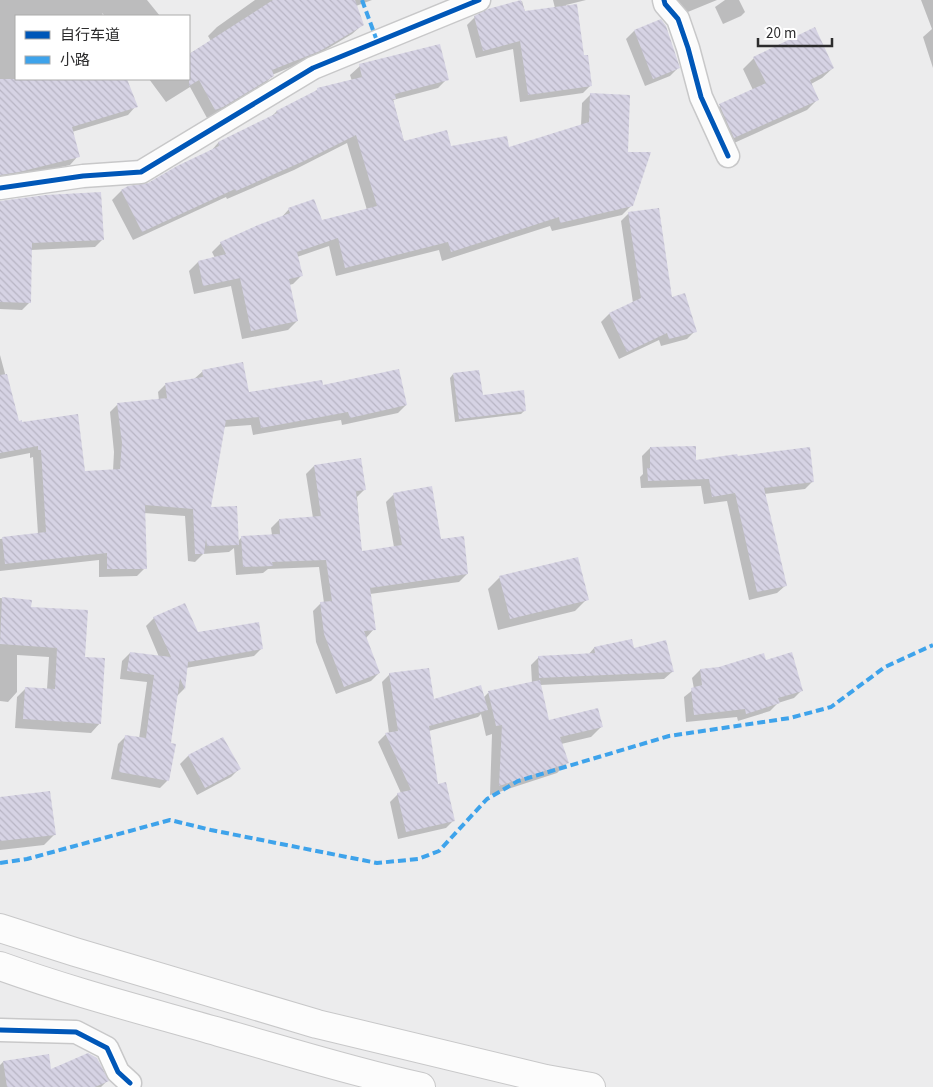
<svg xmlns="http://www.w3.org/2000/svg" width="933" height="1087" font-family="'Source Sans 3','Noto Sans SC',sans-serif">
<style>
.shadow{fill:#0003}
.building{fill:url(#building-back-hatch)}
.lines{fill:none;stroke-linecap:round;stroke-linejoin:round}
.minor-casing{stroke:#c8c8c9;stroke-width:25}
.primary-casing{stroke:#c8c8c9;stroke-width:30}
.minor{stroke:#fcfcfc;stroke-width:22}
.primary{stroke:#fcfcfc;stroke-width:28}
.quiet{stroke:#3ea3eb;stroke-width:4;stroke-dasharray:8 4;stroke-linecap:butt}
.cycleway-casing{stroke:#fff;stroke-width:8}
.cycleway{stroke:#0057b8;stroke-width:5}
</style>
<defs>
<pattern id="building-back-hatch" width="6" height="6" patternUnits="userSpaceOnUse" patternTransform="scale(1.25)"><rect width="6" height="6" fill="#d6d3e4"/><path d="M-1 5l2 2M0 0l6 6M5-1l2 2" fill="none" stroke="#b8b5c4"/></pattern>
</defs>
<rect width="100%" height="100%" fill="#ececed"/>
<g class="shadow">
<path d="M 0,0 L 147,0 L 160,16 L 105,16 L 102,13 L 103,16 L 16,16 L 16,79 L 126,79 L 136,106 L 128,115 L 72,132 L 78,156 L 70,165 L 0,181 Z"/>
<path d="M 255,0 L 372,0 L 356,6 L 361,26 L 352,34 L 310,59 L 272,75 L 272,76 L 264,85 L 213,115 L 207,118 L 190,87 L 166,102 L 149,79 L 189,79 L 189,54 L 211,41 L 208,36 L 217,27 Z"/>
<path d="M 553,0 L 586,0 L 566,5 L 591,85 L 583,93 L 520,102 L 513,49 L 476,58 L 467,25 L 475,17 L 488,10 L 522,1 L 525,12 L 555,8 Z"/>
<path d="M 666,0 L 717,0 L 678,16 Z"/>
<path d="M 725,0 L 739,0 L 745,12 L 741,16 L 723,24 L 715,7 Z"/>
<path d="M 921,0 L 933,0 L 933,68 L 923,37 L 932,29 Z"/>
<path d="M 661,21 L 678,68 L 670,76 L 645,86 L 626,39 L 634,31 Z"/>
<path d="M 754,58 L 833,68 L 822,78 L 811,84 L 818,99 L 807,110 L 723,148 L 709,116 L 720,106 L 753,90 L 743,69 Z"/>
<path d="M 360,66 L 447,79 L 438,88 L 393,100 L 404,142 L 450,147 L 508,149 L 581,126 L 582,103 L 591,94 L 627,153 L 632,205 L 622,215 L 552,231 L 550,226 L 442,261 L 439,250 L 336,276 L 329,246 L 297,257 L 302,275 L 293,284 L 289,285 L 297,321 L 288,330 L 242,339 L 231,286 L 194,294 L 189,271 L 198,262 L 215,258 L 212,252 L 221,243 L 281,218 L 289,209 L 321,222 L 367,210 L 347,143 L 294,170 L 227,199 L 226,197 L 133,240 L 112,200 L 121,191 L 129,187 L 148,184 L 210,152 L 218,143 L 271,117 L 276,112 L 313,93 L 318,89 L 352,81 L 350,75 Z"/>
<path d="M 0,202 L 103,239 L 95,247 L 31,250 L 30,302 L 22,310 L 0,309 Z"/>
<path d="M 629,213 L 671,298 L 695,331 L 687,339 L 661,346 L 659,340 L 619,359 L 601,322 L 609,314 L 633,303 L 621,221 Z"/>
<path d="M 0,355 L 18,422 L 84,473 L 113,471 L 114,452 L 110,412 L 118,404 L 159,400 L 158,392 L 166,384 L 194,379 L 203,371 L 248,394 L 322,387 L 406,405 L 398,413 L 342,425 L 341,420 L 253,435 L 251,425 L 223,427 L 210,509 L 237,542 L 242,537 L 272,535 L 271,528 L 279,520 L 313,518 L 306,474 L 314,466 L 360,460 L 365,489 L 357,497 L 361,552 L 394,547 L 386,502 L 394,494 L 440,541 L 467,574 L 459,582 L 370,594 L 374,629 L 366,638 L 379,673 L 371,681 L 336,694 L 316,642 L 313,611 L 321,603 L 324,603 L 319,567 L 268,569 L 263,573 L 236,575 L 234,548 L 229,552 L 203,554 L 195,562 L 188,561 L 185,516 L 144,513 L 145,568 L 137,576 L 99,577 L 99,560 L 0,571 L 0,539 L 38,534 L 33,457 L 30,458 L 30,453 L 0,459 Z"/>
<path d="M 453,374 L 482,396 L 524,411 L 521,414 L 455,422 L 450,378 Z"/>
<path d="M 650,448 L 695,462 L 737,457 L 813,481 L 805,489 L 764,494 L 785,586 L 777,593 L 749,600 L 727,501 L 704,504 L 701,486 L 641,488 L 640,477 L 643,474 L 642,456 Z"/>
<path d="M 500,577 L 587,599 L 575,611 L 498,630 L 488,589 Z"/>
<path d="M 0,598 L 31,601 L 30,608 L 84,658 L 100,723 L 91,733 L 15,728 L 17,697 L 26,688 L 47,689 L 49,657 L 17,655 L 17,692 L 8,702 L 0,701 Z"/>
<path d="M 154,618 L 197,634 L 262,648 L 254,656 L 186,668 L 184,689 L 176,697 L 170,744 L 168,780 L 160,788 L 111,779 L 118,744 L 126,736 L 139,739 L 147,682 L 120,679 L 122,661 L 130,653 L 159,657 L 146,626 Z"/>
<path d="M 594,648 L 633,649 L 672,672 L 664,679 L 540,685 L 548,721 L 601,727 L 591,737 L 561,744 L 567,763 L 557,773 L 490,795 L 492,734 L 486,736 L 481,714 L 478,717 L 429,731 L 437,785 L 454,820 L 446,828 L 398,839 L 390,802 L 398,794 L 401,793 L 378,742 L 386,734 L 389,733 L 382,682 L 390,674 L 433,700 L 483,698 L 488,693 L 532,683 L 531,665 L 539,657 L 588,655 Z"/>
<path d="M 765,661 L 802,690 L 794,698 L 778,703 L 770,711 L 738,721 L 737,717 L 686,722 L 684,697 L 694,689 L 692,678 L 700,670 Z"/>
<path d="M 222,738 L 239,769 L 231,777 L 197,795 L 180,764 L 188,756 Z"/>
<path d="M 0,799 L 54,835 L 44,845 L 0,850 Z"/>
<path d="M 3,1062 L 50,1071 L 107,1081 L 101,1087 L 0,1087 L 0,1065 Z"/>
</g>
<g class="building">
<path d="M 273,0 L 355,0 L 364,25 L 320,51 L 272,70 L 274,76 L 223,107 L 215,110 L 199,80 L 189,86 L 189,54 Z"/>
<path d="M 521,0 L 525,11 L 577,4 L 584,55 L 588,55 L 592,86 L 528,95 L 520,41 L 483,51 L 474,16 L 488,9 Z"/>
<path d="M 661,19 L 666,26 L 680,68 L 653,79 L 634,30 Z"/>
<path d="M 815,27 L 834,68 L 810,80 L 819,100 L 734,138 L 719,104 L 766,83 L 753,57 Z"/>
<path d="M 440,44 L 449,80 L 395,94 L 396,99 L 393,99 L 404,141 L 447,130 L 451,146 L 507,136 L 509,147 L 589,122 L 590,93 L 630,95 L 628,152 L 651,152 L 633,206 L 560,223 L 559,217 L 451,252 L 448,242 L 345,268 L 338,238 L 297,252 L 303,276 L 289,279 L 298,321 L 251,331 L 240,278 L 203,286 L 198,261 L 226,254 L 220,242 L 258,225 L 290,213 L 288,208 L 314,199 L 322,220 L 377,206 L 356,135 L 304,161 L 236,191 L 235,189 L 142,232 L 121,190 L 128,186 L 148,183 L 177,166 L 219,146 L 218,142 L 277,113 L 276,111 L 317,90 L 317,88 L 362,77 L 359,64 Z"/>
<path d="M 0,79 L 127,79 L 138,107 L 72,127 L 80,157 L 19,172 L 0,175 Z"/>
<path d="M 101,192 L 104,240 L 32,243 L 31,303 L 0,302 L 0,201 L 46,195 Z"/>
<path d="M 659,208 L 672,297 L 685,293 L 697,332 L 669,339 L 667,333 L 627,352 L 609,313 L 641,298 L 628,212 Z"/>
<path d="M 243,362 L 249,392 L 322,380 L 323,385 L 399,369 L 407,405 L 350,418 L 348,412 L 261,428 L 259,417 L 226,420 L 211,507 L 237,506 L 239,545 L 207,546 L 206,538 L 204,554 L 195,554 L 193,509 L 145,505 L 147,569 L 107,569 L 107,553 L 5,564 L 2,537 L 46,532 L 41,450 L 38,450 L 38,446 L 0,453 L 0,375 L 7,374 L 19,421 L 22,420 L 22,422 L 78,414 L 85,471 L 120,469 L 122,443 L 117,403 L 167,398 L 165,383 L 203,377 L 202,370 Z"/>
<path d="M 479,370 L 483,395 L 524,390 L 526,411 L 459,419 L 453,373 Z"/>
<path d="M 696,446 L 696,460 L 737,454 L 738,456 L 810,447 L 814,482 L 764,488 L 787,586 L 757,592 L 735,493 L 712,497 L 709,479 L 648,481 L 647,468 L 650,468 L 650,447 Z"/>
<path d="M 361,458 L 366,490 L 356,491 L 362,551 L 402,545 L 393,493 L 432,486 L 441,539 L 464,536 L 468,574 L 370,588 L 376,630 L 364,631 L 380,673 L 344,687 L 324,634 L 320,602 L 332,601 L 326,560 L 272,562 L 273,566 L 243,567 L 241,536 L 280,534 L 279,519 L 321,516 L 314,465 Z"/>
<path d="M 578,557 L 589,600 L 510,619 L 499,576 Z"/>
<path d="M 2,597 L 32,600 L 31,607 L 88,610 L 85,657 L 105,658 L 101,724 L 23,719 L 25,687 L 55,689 L 57,648 L 0,644 Z"/>
<path d="M 185,603 L 198,632 L 259,622 L 263,649 L 188,662 L 185,690 L 180,678 L 171,743 L 176,744 L 169,781 L 119,772 L 125,735 L 146,738 L 154,675 L 127,671 L 130,652 L 171,657 L 153,617 Z"/>
<path d="M 632,639 L 634,648 L 666,640 L 674,672 L 539,678 L 538,656 L 595,653 L 594,647 Z"/>
<path d="M 792,652 L 803,691 L 778,698 L 780,703 L 746,714 L 745,709 L 694,715 L 691,688 L 702,685 L 700,669 L 719,667 L 764,653 L 766,660 Z"/>
<path d="M 429,668 L 434,699 L 481,685 L 488,710 L 429,726 L 438,784 L 446,782 L 455,821 L 406,832 L 397,793 L 411,790 L 385,733 L 398,731 L 389,673 Z"/>
<path d="M 540,680 L 549,720 L 598,708 L 603,727 L 560,737 L 569,763 L 499,786 L 502,725 L 496,726 L 488,691 Z"/>
<path d="M 223,737 L 241,769 L 205,788 L 188,755 Z"/>
<path d="M 50,791 L 56,835 L 0,841 L 0,797 Z"/>
<path d="M 88,1053 L 97,1058 L 109,1081 L 95,1087 L 7,1087 L 3,1061 L 49,1054 L 51,1069 Z"/>
</g>
<g class="lines">
<g class="minor-casing">
<g id="minor">
<path d="M 664,0 L 665,4 L 678,19 L 688,48 L 701,97 L 728,156"/>
<path d="M 0,188 L 83,176 L 141,172 L 313,68 L 479,0"/>
<path d="M 0,1030 L 76,1032 L 107,1048 L 118,1072 L 130,1083"/>
</g>
</g>
<g class="primary-casing">
<g id="primary">
<path d="M 0,928 L 75,952 L 317,1024 L 546,1079 L 591,1087"/>
<path d="M 0,966 C 72,992 146,1011 219,1032 C 286,1051 353,1072 421,1087"/>
</g>
</g>
<use href="#minor" class="minor"/>
<use href="#primary" class="primary"/>
<g class="quiet">
<path d="M 362,0 L 377,41"/>
<path d="M 0,863 L 27,859 L 170,820 L 211,830 L 377,863 L 418,859 L 439,851 L 487,799 L 518,781 L 669,736 L 790,718 L 831,707 L 885,667 L 933,645"/>
</g>
<g class="cycleway-casing">
<g id="cycleway">
<path d="M 664,0 L 665,4 L 678,19 L 688,48 L 701,97 L 728,156"/>
<path d="M 0,188 L 83,176 L 141,172 L 313,68 L 479,0"/>
<path d="M 0,1030 L 76,1032 L 107,1048 L 118,1072 L 130,1083"/>
</g>
</g>
<use href="#cycleway" class="cycleway"/>
</g>
<rect x="15" y="15" width="175" height="65" fill="#ffffff" stroke="#ababab"/>
<rect x="25" y="31" width="25" height="8" fill="#0057b8" stroke="#ababab"/>
<text x="60" y="40" font-size="15" fill="#2c2c2d">自行车道</text>
<rect x="25" y="56" width="25" height="8" fill="#3ea3eb" stroke="#ababab"/>
<text x="60" y="65" font-size="15" fill="#2c2c2d">小路</text>
<path d="M758 38v8h74v-8" fill="none" stroke="#2c2c2d" stroke-width="2.5"/>
<text x="766" y="38" font-size="15" fill="#2c2c2d" stroke="#ffffff" stroke-width="4" paint-order="stroke">20 m</text>
</svg>
